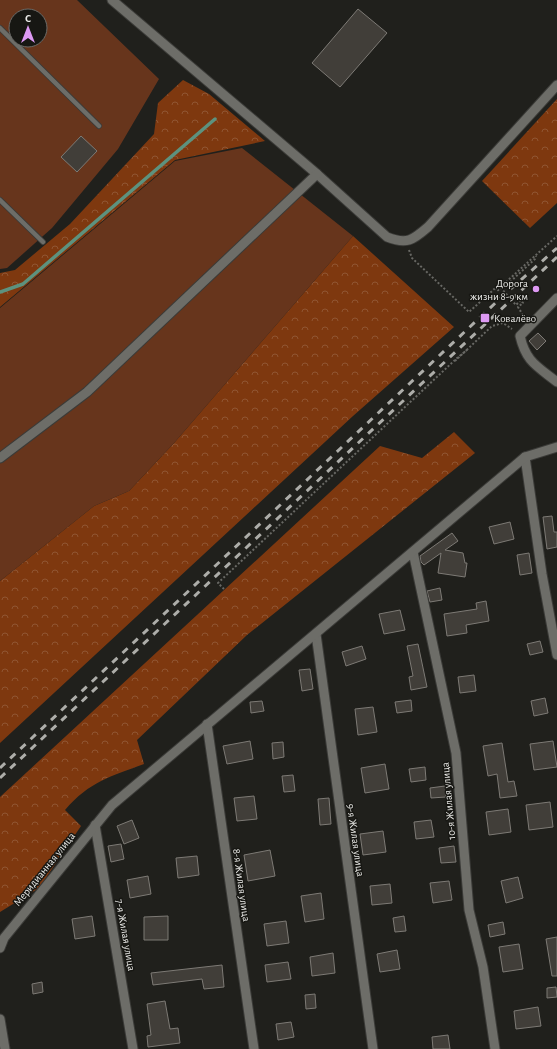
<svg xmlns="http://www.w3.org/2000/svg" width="557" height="1049" font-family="'Alegreya Sans',sans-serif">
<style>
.forest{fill:url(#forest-crowns)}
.garden{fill:#67351c;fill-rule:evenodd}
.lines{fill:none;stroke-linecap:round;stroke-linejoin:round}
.stream{stroke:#5d927e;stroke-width:3.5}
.building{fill:#413e39;stroke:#7d7a75}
.lane-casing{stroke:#3b3b38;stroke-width:6}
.street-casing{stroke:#3b3b38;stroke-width:11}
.path{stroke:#686864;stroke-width:2;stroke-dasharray:2 2;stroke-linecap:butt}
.lane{stroke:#6d6d68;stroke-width:4.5}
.street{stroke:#6d6d68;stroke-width:9}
.rail{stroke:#adada9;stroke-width:3;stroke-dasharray:7 7;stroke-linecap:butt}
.poi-dot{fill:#dd99f3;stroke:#171713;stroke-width:1.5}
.labels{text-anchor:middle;stroke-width:3;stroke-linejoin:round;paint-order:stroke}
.poi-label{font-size:11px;fill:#eaeae7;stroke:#171713;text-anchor:end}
.street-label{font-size:11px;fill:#eaeae7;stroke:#171713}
</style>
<defs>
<pattern id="forest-crowns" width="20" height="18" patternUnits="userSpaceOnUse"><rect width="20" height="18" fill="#7e380f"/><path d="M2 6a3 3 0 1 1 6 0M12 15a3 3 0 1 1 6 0" fill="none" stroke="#905532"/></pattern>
</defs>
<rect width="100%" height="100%" fill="#20201c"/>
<g class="forest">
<path d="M 183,80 L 209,94 L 265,141 L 175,160 L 0,307 L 0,273 L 15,270 L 70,224 L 154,134 L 158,103 Z"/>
<path d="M 557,99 L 557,203 L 530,228 L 482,181 Z"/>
<path d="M 353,236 L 454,327 L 353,416 L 0,743 L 0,581 L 94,506 L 129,491 L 174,443 Z"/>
<path d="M 454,432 L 475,453 L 247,635 L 137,740 L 144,764 C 110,777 90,781 65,810 L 81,826 L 39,888 L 0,912 L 0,797 L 380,446 L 422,458 Z"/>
</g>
<g class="garden">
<path d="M 0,0 L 77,0 L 159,79 L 118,149 L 52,228 L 7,268 L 0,269 ZM 16,16 L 40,16 L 40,40 L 16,40 Z"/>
<path d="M 242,148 L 353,236 L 174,443 L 129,491 L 94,506 L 0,581 L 0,308 L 175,161 Z"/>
</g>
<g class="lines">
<path class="stream" d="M 0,292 L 23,284 L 215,119"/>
</g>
<g class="building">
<path d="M 358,9 L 387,33 L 340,87 L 312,63 Z"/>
<path d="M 81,136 L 97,151 L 77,172 L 61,157 Z"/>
<path d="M 538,333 L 546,341 L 537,350 L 529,341 Z"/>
<path d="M 552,516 L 554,532 L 557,532 L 557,547 L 547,549 L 543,517 Z"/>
<path d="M 510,522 L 514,539 L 494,544 L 489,527 Z"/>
<path d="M 452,533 L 458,541 L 445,550 L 463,553 L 465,563 L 467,563 L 465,577 L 438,573 L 441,553 L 424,565 L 421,562 L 420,556 Z"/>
<path d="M 529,553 L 532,573 L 520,575 L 517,555 Z"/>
<path d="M 440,588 L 442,600 L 430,602 L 427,591 Z"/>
<path d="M 486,601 L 489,621 L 466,625 L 467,633 L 447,636 L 444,614 L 477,609 L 476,603 Z"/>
<path d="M 400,610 L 405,630 L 384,634 L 379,614 Z"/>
<path d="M 540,641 L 543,652 L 530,655 L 527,644 Z"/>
<path d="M 418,644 L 427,687 L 411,690 L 409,677 L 413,676 L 407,646 Z"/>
<path d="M 362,646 L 366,659 L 346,666 L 342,652 Z"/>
<path d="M 310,669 L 313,689 L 302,691 L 299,670 Z"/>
<path d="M 474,675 L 476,691 L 460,693 L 458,677 Z"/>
<path d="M 545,698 L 548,713 L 534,716 L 531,701 Z"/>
<path d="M 411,700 L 412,711 L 397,713 L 395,702 Z"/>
<path d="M 262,701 L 264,711 L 251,713 L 250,702 Z"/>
<path d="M 373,707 L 377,732 L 358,735 L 355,709 Z"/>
<path d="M 250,741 L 253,759 L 227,764 L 223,746 Z"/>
<path d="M 553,741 L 557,767 L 534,770 L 530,744 Z"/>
<path d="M 283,742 L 284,757 L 273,759 L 272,743 Z"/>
<path d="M 502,743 L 508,782 L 514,781 L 517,796 L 500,798 L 497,774 L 488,776 L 483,746 Z"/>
<path d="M 385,764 L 389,789 L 365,793 L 361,768 Z"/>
<path d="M 425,767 L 426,780 L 411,782 L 409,769 Z"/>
<path d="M 293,775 L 295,791 L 284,792 L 282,776 Z"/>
<path d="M 445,786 L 446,797 L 431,798 L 430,788 Z"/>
<path d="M 254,796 L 257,819 L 237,821 L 234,798 Z"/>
<path d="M 329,798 L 331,824 L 320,825 L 318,799 Z"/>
<path d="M 550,802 L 553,827 L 529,830 L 526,805 Z"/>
<path d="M 508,809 L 511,832 L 489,835 L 486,812 Z"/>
<path d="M 132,820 L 139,838 L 124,844 L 117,826 Z"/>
<path d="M 431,820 L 434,837 L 416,839 L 414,822 Z"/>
<path d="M 383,831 L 386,852 L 363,855 L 360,834 Z"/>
<path d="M 121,844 L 124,859 L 111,862 L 108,846 Z"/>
<path d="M 454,846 L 456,862 L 441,863 L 439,848 Z"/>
<path d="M 270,850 L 275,876 L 248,881 L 244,855 Z"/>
<path d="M 197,856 L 199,875 L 178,878 L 176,858 Z"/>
<path d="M 148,876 L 151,894 L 130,898 L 127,880 Z"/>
<path d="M 518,877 L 523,898 L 506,903 L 501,881 Z"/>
<path d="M 449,881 L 452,900 L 433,903 L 430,883 Z"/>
<path d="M 390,884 L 392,903 L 372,905 L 370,886 Z"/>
<path d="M 321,893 L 324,919 L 305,922 L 301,896 Z"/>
<path d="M 92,916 L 95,936 L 75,939 L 72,919 Z"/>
<path d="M 168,916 L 168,940 L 144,940 L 144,917 Z"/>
<path d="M 404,916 L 406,931 L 395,932 L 393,918 Z"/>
<path d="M 286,921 L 289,943 L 267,946 L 264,924 Z"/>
<path d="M 503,922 L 505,934 L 490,937 L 488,925 Z"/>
<path d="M 557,937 L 557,976 L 552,976 L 546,939 Z"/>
<path d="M 519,944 L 523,969 L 503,972 L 499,947 Z"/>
<path d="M 397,950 L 400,969 L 380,972 L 377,954 Z"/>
<path d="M 333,953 L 335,973 L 312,976 L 310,957 Z"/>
<path d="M 288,962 L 291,979 L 267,982 L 265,965 Z"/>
<path d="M 222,965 L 224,987 L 204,989 L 202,979 L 153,985 L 151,973 Z"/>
<path d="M 42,982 L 43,992 L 33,994 L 32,984 Z"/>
<path d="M 556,987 L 557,997 L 547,998 L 547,988 Z"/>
<path d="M 315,994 L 316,1008 L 306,1009 L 305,995 Z"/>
<path d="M 165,1001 L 170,1029 L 178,1028 L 180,1043 L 148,1047 L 147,1036 L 151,1035 L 147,1004 Z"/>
<path d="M 538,1007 L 541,1026 L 516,1029 L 514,1011 Z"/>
<path d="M 291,1022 L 294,1037 L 278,1040 L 276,1024 Z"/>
<path d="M 448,1035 L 450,1049 L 433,1049 L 432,1037 Z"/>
</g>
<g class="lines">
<g class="lane-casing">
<g id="lane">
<path d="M 0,28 L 99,126"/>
<path d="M 0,200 L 43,242"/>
</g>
</g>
<g class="street-casing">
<g id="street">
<path d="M 112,0 L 317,174 L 387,237 C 407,245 413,240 428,227 L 557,85"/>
<path d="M 557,298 L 520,336 C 526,362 537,366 557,382"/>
<path d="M 525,457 L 542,574 L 557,655"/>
<path d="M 0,458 L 87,392 L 317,174"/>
<path d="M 413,552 L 456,753 L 469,910 L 483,967 L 495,1049"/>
<path d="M 316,634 L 373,1049"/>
<path d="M 207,724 L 254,1049"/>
<path d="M 95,825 L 133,1049"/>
<path d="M 0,948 L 4,938 L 112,805 L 525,457 L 557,447"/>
<path d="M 0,1019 L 5,1049"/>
</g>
</g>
<g class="path">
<path d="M 409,250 L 412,258 L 469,312 L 502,282 L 510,282 L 535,259 L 536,256"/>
<path d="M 506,282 L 557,236"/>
<path d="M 495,288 L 497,291 L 501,288 L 516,305 L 521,300 L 523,303 L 518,307 L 524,317"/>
<path d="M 455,361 L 492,326 L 503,323 L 512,329"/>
<path d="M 224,589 L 218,583 L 456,359 L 468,349"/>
</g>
<use href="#lane" class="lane"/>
<use href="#street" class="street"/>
<g class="rail">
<path d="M 0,768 L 506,293 L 557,248"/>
<path d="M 0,778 L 557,257"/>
</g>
</g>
<g class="poi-dot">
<circle cx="536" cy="289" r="4"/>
<rect x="480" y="313" width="10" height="10" rx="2"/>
</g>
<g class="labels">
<g class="poi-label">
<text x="528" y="287">Дорога<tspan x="528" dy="13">жизни 8-9 км</tspan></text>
<text x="494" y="322" text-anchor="start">Ковалёво</text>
</g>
<g class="street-label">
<text transform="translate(448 801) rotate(-95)" y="4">10-я Жилая улица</text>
<text transform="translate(356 840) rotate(82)" y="4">9-я Жилая улица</text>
<text transform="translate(44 869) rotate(-51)" y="4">Меридианная улица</text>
<text transform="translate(242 885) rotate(82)" y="4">8-я Жилая улица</text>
<text transform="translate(126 935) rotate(80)" y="4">7-я Жилая улица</text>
</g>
</g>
<g transform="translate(28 28)"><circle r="19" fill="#171713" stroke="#6b6b68"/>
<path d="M0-3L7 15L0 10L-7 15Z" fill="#dd99f3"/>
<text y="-6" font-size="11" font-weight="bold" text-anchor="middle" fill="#eaeae7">С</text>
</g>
</svg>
